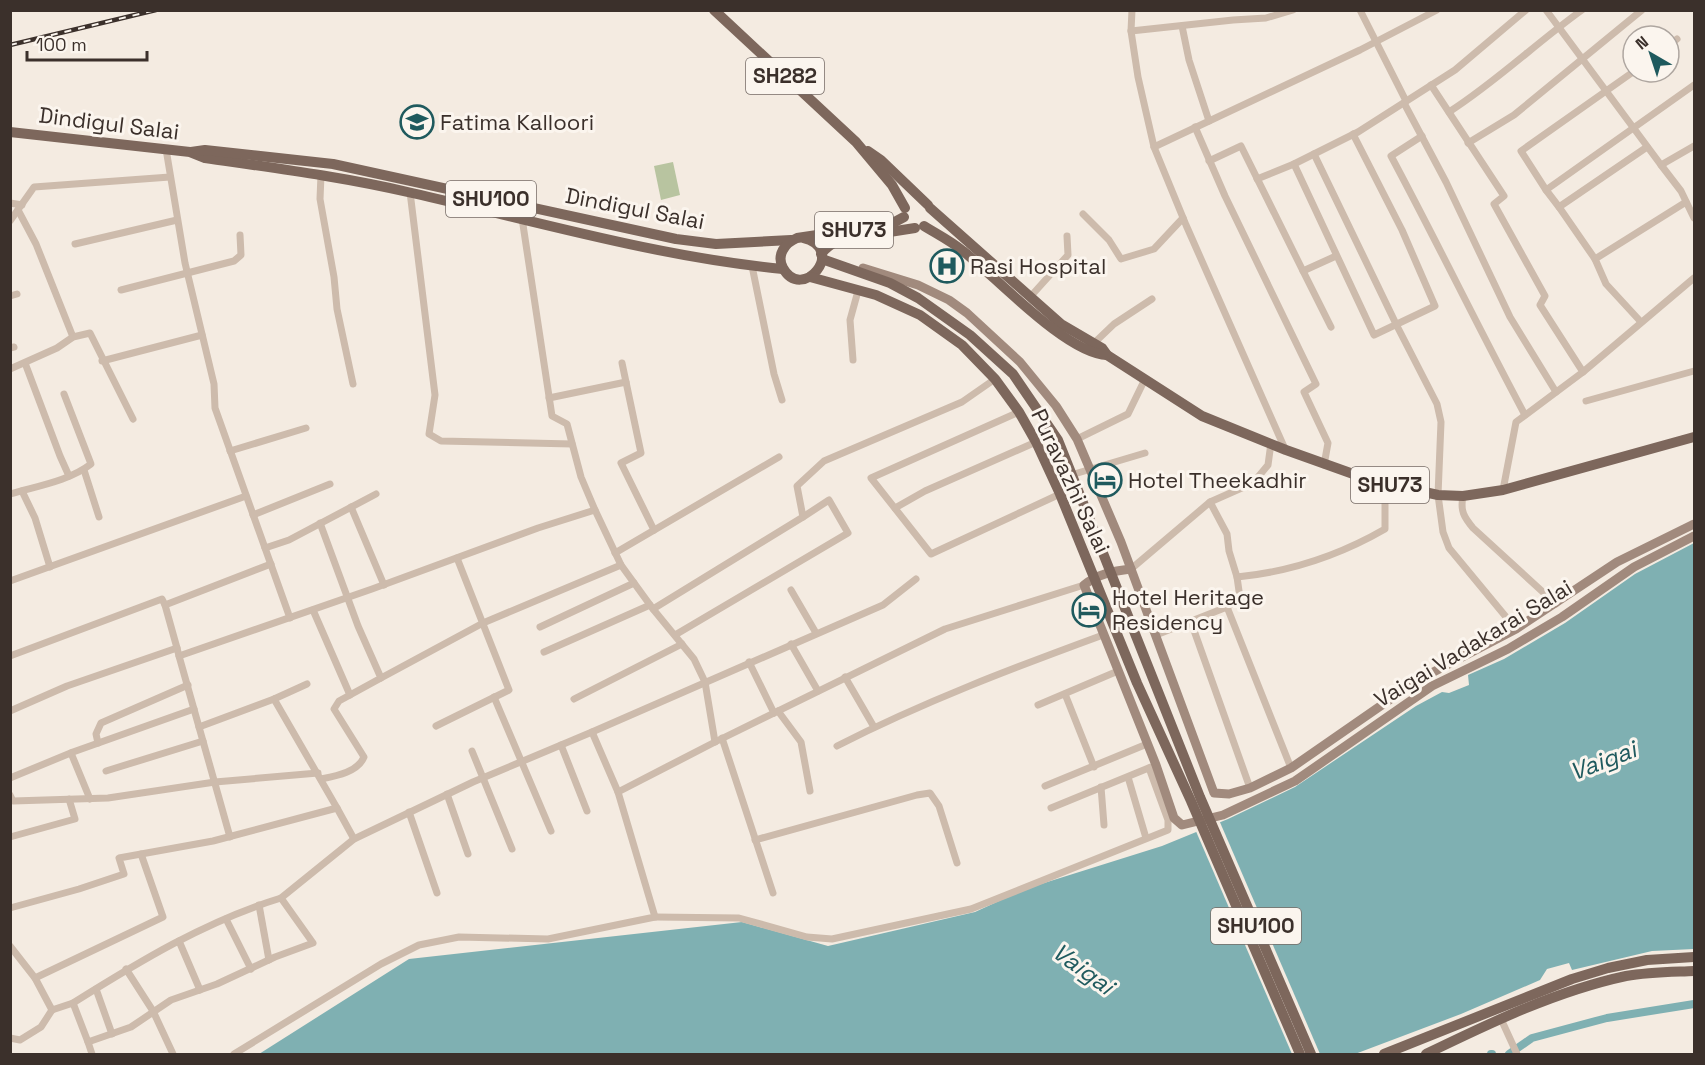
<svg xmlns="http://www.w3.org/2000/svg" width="1705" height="1065" font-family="'Space Grotesk',sans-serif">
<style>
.green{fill:#b8c4a0}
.water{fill:#7fb0b2}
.pier{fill:#f4ebe1}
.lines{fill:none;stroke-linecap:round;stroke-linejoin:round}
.canal{stroke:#7fb0b2;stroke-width:8}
.street{stroke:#cdbbac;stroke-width:7}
.secondary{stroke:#a18a7d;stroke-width:9}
.primary{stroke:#7d675c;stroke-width:10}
.rail-casing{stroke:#3b302b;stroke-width:4.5}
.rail{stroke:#fbf5ee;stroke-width:2;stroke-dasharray:7;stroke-linecap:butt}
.labels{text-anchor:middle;stroke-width:6;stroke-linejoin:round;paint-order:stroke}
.shield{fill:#fbf5ee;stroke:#756b66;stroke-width:1.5}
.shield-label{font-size:21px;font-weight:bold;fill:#3b302b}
.poi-label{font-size:22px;fill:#3b302b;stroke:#fbf5ee;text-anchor:start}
.street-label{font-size:22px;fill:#3b302b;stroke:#fbf5ee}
.water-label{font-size:24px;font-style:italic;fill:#1f5a5e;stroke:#fbf5ee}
</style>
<rect width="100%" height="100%" fill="#f4ebe1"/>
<path class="green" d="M 673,162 L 680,195 L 661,200 L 654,166 Z"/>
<path class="water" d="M 1694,543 L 1694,949 L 1652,951 L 1572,970 L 1569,963 L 1547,969 L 1540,980 L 1461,1014 L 1355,1054 L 259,1054 L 409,959 L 742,922 L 828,946 L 975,912 L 1025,889 L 1162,846 L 1228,819 L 1295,787 L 1416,706 L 1442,692 L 1449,693 L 1469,685 L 1468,675 L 1504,659 L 1565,623 L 1635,574 Z"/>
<path class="pier" d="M 1219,820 L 1320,1054 L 1292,1054 L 1195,829 Z"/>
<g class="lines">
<g class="canal">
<path d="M 1491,1054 L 1492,1054"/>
<path d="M 1509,1054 L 1532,1038 L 1607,1018 L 1694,1004"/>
</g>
<g class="street">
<path d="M 1132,10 L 1131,31 L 1138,77 L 1154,147 L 1186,225 L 1285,449"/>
<path d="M 1360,10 L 1406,101"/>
<path d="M 1546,10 L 1661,165 L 1694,146"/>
<path d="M 1182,26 L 1189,60 L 1209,121"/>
<path d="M 1131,31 L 1233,20 L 1266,18 L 1293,10"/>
<path d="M 1669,45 L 1677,39"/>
<path d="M 1431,85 L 1504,196 L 1494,204 L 1545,296 L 1540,305 L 1583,372 L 1516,422 L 1503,490"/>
<path d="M 1404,103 L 1446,182 L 1510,317 L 1556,392"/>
<path d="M 1449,112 C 1496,82 1536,43 1582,10"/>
<path d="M 1195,127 L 1225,196 L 1316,384 L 1304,392 L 1328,443 L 1324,465"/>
<path d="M 1422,136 L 1391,156 C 1437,242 1479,329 1525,415"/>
<path d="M 1468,143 L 1514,115 L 1642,10"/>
<path d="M 1154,147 L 1360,50 L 1437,10"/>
<path d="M 166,149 L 185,263 L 214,384 L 215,408 L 290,618"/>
<path d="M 1314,154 L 1397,326 L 1437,404 L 1441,422 L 1438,495 L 1443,532 L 1449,548 L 1516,629"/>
<path d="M 1209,161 L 1241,146 L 1303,271 L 1336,256"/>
<path d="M 1294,164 L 1374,335 L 1435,306 L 1402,230 L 1353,134"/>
<path d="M 1661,165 L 1681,191 L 1694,218"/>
<path d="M 321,175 L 320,199 L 334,277 L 337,309 L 353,384"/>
<path d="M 1257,179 L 1294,164 L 1358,132 L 1455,70 L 1526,10"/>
<path d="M 1546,190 L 1521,151 L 1633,72"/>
<path d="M 410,192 L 435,395 L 429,434 L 441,441 L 572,444"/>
<path d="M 10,203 L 22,205"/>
<path d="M 520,205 L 552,416 L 567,424 L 581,477 L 595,510"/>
<path d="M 1559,207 L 1546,190 L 1694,85"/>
<path d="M 18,210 L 36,244 L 73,337"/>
<path d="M 1083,214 L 1109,240 L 1121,259 L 1154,249 L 1183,218"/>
<path d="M 10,221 L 34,187 L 170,177"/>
<path d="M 75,244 L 177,220"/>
<path d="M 1595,259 L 1559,207 L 1647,147"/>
<path d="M 752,266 L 774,374 L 782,400"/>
<path d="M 1303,271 L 1331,327"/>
<path d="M 121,290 L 234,261 L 241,255 L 240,235"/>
<path d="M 10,296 L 17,294"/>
<path d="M 1031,296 L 1068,255 L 1067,236"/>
<path d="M 1641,322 L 1606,284 L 1595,259 L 1686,202"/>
<path d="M 1091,346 L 1114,324 L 1152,299"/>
<path d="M 10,348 L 14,347"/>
<path d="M 853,360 L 850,320 L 858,291"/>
<path d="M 102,361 L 202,335"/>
<path d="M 25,363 L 60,456 L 69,476"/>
<path d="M 10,369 L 57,348 L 73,337 L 90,333 L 133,419"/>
<path d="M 1583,372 L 1694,278"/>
<path d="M 626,382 L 641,453 L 621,463 L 654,530"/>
<path d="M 549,398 L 626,382 L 622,363"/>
<path d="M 1586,401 L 1694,371"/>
<path d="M 1019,412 L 871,478 L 931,554 L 1060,494"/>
<path d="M 1077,439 L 1128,414 L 1145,379"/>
<path d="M 230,451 L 306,428"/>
<path d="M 84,470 L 99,517"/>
<path d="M 1071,475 L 1145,453"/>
<path d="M 22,491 L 35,518 L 50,567"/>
<path d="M 10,494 C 37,486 69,481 91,464 L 64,394"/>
<path d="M 1463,496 C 1460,511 1464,517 1473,528 L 1556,604"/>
<path d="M 351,507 L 384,585"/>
<path d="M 895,508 L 925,491 L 1036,442"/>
<path d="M 253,515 L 330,484"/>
<path d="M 320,523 L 358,626 L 381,678 L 339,701 L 334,709 L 364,757 C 358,772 336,776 321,779"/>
<path d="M 265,548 L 289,540 L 376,494"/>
<path d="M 615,553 L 779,457"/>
<path d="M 1131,569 L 1210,502 L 1253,483 L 1268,465 L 1271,443"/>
<path d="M 1237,577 C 1288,572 1340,555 1385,529 L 1385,485"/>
<path d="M 10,581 L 246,496"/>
<path d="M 791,590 L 816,633"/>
<path d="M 1227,607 L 1291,768"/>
<path d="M 653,609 L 694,659 L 705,682 L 715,742"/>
<path d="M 313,610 L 350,695"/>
<path d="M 1191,622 L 1250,788"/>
<path d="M 540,627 L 634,583"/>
<path d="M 675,635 L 848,533 L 829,500 L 803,517"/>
<path d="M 1156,635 L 1227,607 L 1240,598 L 1237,577 L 1229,551 L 1227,534 L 1210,502"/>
<path d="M 791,644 L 818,691"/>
<path d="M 177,648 L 165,605 L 271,564"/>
<path d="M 544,652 L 650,605"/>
<path d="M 10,656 L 162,599 L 165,605"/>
<path d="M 179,656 L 230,837"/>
<path d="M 749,662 L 774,713"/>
<path d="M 845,677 L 874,727"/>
<path d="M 381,678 L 483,623 L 621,565"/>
<path d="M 1065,694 L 1094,767"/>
<path d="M 494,697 L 551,831"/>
<path d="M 274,699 L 337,808"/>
<path d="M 574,699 L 682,644"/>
<path d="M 1038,705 L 1118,671"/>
<path d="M 10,711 L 67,686 L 177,648 L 179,656 L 372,589 L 538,528 L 595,510 L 621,565 L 653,609 L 803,517 L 797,486 L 824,461 L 962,402 L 995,379"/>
<path d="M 778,711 L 801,742 L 810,791"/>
<path d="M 436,726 L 509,690 L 457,558"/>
<path d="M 199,727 L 274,699 L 307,684"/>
<path d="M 592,732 L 883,605 L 916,579"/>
<path d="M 722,738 L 773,893"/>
<path d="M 98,743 L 96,734 L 101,723 L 188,685"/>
<path d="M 561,745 L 587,811"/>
<path d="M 837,746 C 923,702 1013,668 1103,635"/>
<path d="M 472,751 L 512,849"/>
<path d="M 71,753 L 90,799"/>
<path d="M 106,771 L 203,741"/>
<path d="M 1128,777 L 1146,838"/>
<path d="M 10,778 L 73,752 L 194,709"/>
<path d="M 1045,786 L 1147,744"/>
<path d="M 1101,787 L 1104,825"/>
<path d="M 447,794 L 468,854"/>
<path d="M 10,795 L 13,801 L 108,798 L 215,782 L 318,773"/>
<path d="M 1051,808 L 1151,767"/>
<path d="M 409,812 L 437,893"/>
<path d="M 10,837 L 75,819 L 69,799"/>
<path d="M 755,840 L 917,795 L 930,793 L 939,806 L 957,863"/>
<path d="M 259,905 L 269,960"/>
<path d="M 10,908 L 79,889 L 124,874 L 119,858 L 213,841 L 337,808 L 354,839"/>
<path d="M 655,917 L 739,918 L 807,937 L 832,939 L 971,909 L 1168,830 L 1168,820 L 1149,768"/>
<path d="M 226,919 L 251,969"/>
<path d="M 179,941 L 200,990"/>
<path d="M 10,946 L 35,978 L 52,1010 L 73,1003 L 88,1042 L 131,1027 L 171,1000 L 217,984 L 275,957 L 313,943 L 281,898 L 354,839 L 473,782 L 592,732 L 618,792 L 715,742 L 945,629 L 1084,585"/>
<path d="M 126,969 L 153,1011 L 173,1054"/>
<path d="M 35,978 L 163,917 L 141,854"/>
<path d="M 96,989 L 112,1034"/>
<path d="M 73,1003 C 140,961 206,921 281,898"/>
<path d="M 1501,1019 L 1517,1054"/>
<path d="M 10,1038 L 20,1040 L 41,1027 L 52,1010"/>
<path d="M 88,1042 L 92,1054"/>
<path d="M 234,1054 L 381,964 L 419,945 L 459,937 L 548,939 L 655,917 L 618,792"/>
</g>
<g class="secondary">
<path d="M 863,268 L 918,285 L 949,300 L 967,313 L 1020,362 L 1056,406 L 1077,439 L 1121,542 L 1214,793 L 1229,794 L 1250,788 L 1291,768 L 1418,680 L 1516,629 L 1617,562 L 1694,524"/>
<path d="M 1131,569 C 1113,571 1098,574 1084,585 L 1156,765 L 1174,818 L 1182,825 L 1223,815 L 1295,781 L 1432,686 L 1508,649 L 1562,617 L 1634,567 L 1694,536"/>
</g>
<g class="primary">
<path d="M 714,10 L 856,142 L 892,185 L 905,208"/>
<path d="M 10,132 L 190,152 L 205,158 C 274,168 344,177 412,193 C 535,221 658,257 783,269"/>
<path d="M 868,151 L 881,160 L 928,205"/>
<path d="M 191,152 L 205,150 L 333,164 L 676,239 L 716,244 L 791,240"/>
<path d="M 930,208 L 1061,324 L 1102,348 L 1107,355 L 1202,416 L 1286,450 L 1370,480 L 1438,495 L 1463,496 L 1503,490 L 1694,437"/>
<path d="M 924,226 C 937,234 951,241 963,251 C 996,277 1067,354 1107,355"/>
<path d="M 883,233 L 915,228"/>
<path d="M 803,238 C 848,249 802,303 783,268 C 776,255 785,243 797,238 L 891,224 L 904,217"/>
<path d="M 821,254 C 831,242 840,239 856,237"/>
<path d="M 822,259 L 890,283 L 918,298 L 970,335 L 1013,374 L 1058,440 L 1200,797 L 1311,1054"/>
<path d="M 810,277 L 876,295 L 920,315 L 962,345 L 995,379 L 1019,412 L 1036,442 L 1060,494 L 1137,683 L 1191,801 L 1300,1054"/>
<path d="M 1384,1054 L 1572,979 L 1608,968 L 1647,960 L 1694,957"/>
<path d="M 1426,1054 C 1490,1023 1556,991 1626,976 C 1649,972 1672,972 1694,971"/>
</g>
<g class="rail-casing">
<path id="rail" d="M 10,45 L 156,10"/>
</g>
<use href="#rail" class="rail"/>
</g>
<defs>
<g id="university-ring" transform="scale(1.725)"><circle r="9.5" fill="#fbf5ee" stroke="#1f5a5e" stroke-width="1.5"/><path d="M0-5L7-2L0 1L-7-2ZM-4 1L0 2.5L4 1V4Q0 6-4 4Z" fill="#1f5a5e"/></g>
<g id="hospital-ring" transform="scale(1.725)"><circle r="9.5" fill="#fbf5ee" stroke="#1f5a5e" stroke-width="1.5"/><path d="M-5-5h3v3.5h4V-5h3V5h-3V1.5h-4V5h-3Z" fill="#1f5a5e"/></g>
<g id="hotel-ring" transform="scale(1.725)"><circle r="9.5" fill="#fbf5ee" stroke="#1f5a5e" stroke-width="1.5"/><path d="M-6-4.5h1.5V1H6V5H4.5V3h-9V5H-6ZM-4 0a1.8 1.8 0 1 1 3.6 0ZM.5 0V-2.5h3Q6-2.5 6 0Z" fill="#1f5a5e"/></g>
</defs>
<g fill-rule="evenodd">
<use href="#university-ring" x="417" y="122"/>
<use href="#hospital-ring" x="947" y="266"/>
<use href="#hotel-ring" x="1105" y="480"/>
<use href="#hotel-ring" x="1089" y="610"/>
</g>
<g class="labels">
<g class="shield">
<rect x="746" y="58" width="78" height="36" rx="4.5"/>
<rect x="446" y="181" width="90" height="36" rx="4.5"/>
<rect x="815" y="212" width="78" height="36" rx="4.5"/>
<rect x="1351" y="467" width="78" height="36" rx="4.5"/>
<rect x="1211" y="908" width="90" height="36" rx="4.5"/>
</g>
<g class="shield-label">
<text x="785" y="83">SH282</text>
<text x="491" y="206">SHU100</text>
<text x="854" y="237">SHU73</text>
<text x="1390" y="492">SHU73</text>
<text x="1256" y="933">SHU100</text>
</g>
<g class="poi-label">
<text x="440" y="130">Fatima Kalloori</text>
<text x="970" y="274">Rasi Hospital</text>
<text x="1128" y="488">Hotel Theekadhir</text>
<text x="1112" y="605">Hotel Heritage<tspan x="1112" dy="25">Residency</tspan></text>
</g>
<g class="street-label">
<text transform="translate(109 123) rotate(7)" y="8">Dindigul Salai</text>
<text transform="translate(635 208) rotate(11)" y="8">Dindigul Salai</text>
<text transform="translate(1071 481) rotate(65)" y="8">Puravazhi Salai</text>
<text transform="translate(1473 643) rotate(-31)" y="8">Vaigai Vadakarai Salai</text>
</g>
<g class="water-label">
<text transform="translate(1603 761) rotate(-21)" y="8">Vaigai</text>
<text transform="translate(1083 969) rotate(36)" y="8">Vaigai</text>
</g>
</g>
<rect width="1705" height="1065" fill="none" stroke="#3b302b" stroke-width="24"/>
<g transform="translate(1651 54) rotate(321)"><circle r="28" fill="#fbf5ee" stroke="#aea6a0" stroke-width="1.5"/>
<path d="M0-4.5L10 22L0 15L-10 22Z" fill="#1f5a5e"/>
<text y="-9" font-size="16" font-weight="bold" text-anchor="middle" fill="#3b302b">N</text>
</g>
<path d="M27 51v9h120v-9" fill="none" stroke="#3b302b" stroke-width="3"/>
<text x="36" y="51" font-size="18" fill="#3b302b" stroke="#fbf5ee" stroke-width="4.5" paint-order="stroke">100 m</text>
</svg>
